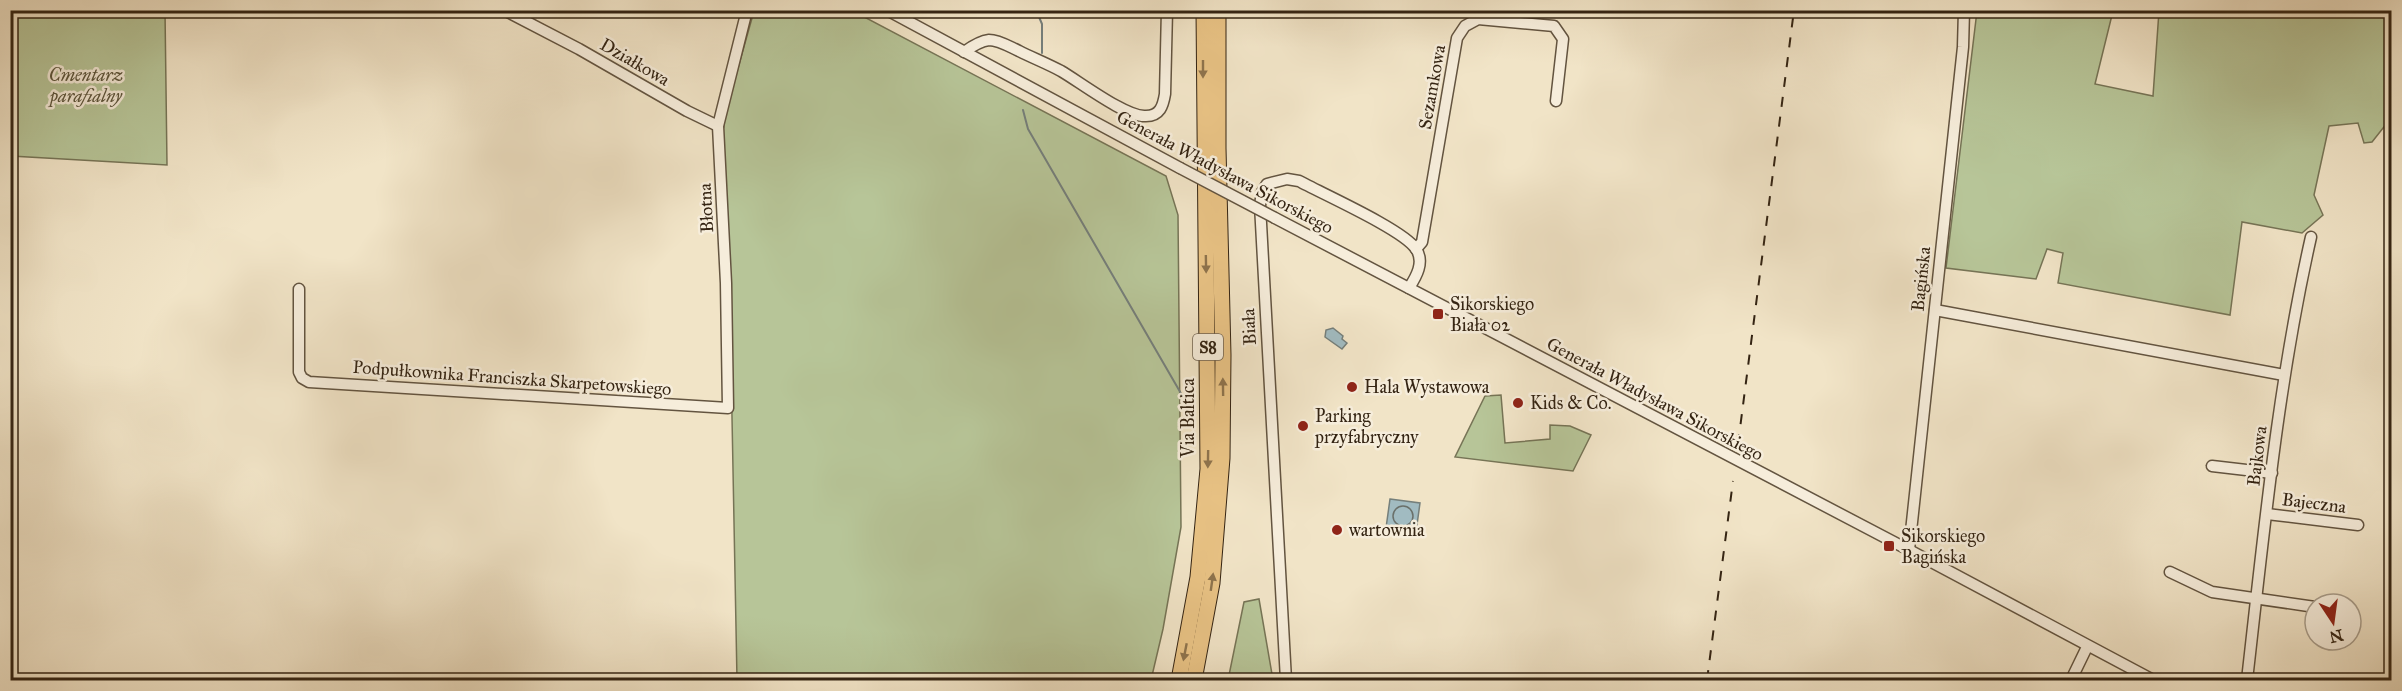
<svg xmlns="http://www.w3.org/2000/svg" width="2402" height="691" font-family="'IM FELL Great Primer',serif">
<style>
.green{fill:#b7c598;stroke:#767456;stroke-width:1.5}
.water{fill:#a1bbc1;stroke:#757f7b;stroke-width:1.5}
.lines{fill:none;stroke-linecap:round;stroke-linejoin:round}
.shore{stroke:#6a706a;stroke-width:1.5}
.stream{stroke:#757f7b;stroke-width:2}
.minor-casing{stroke:#635440;stroke-width:13}
.highway-casing{stroke:#342413;stroke-width:17}
.minor{stroke:#f6eddb;stroke-width:10}
.highway{stroke:#e8c284;stroke-width:15}
.rail{stroke:#342413;stroke-width:2;stroke-dasharray:10 10;stroke-linecap:butt}
.minor-bridge-casing{stroke:#635440;stroke-width:13;stroke-linecap:butt}
.minor-bridge{stroke:#f6eddb;stroke-width:10}
.oneway{fill:#8e734c}
.poi-dot{fill:#8f2418;stroke:#f6eddb;stroke-width:2}
.labels{text-anchor:middle;stroke-width:5;stroke-linejoin:round;paint-order:stroke}
.shield{fill:#f6eddb;stroke:#6e604f;stroke-width:1.5}
.shield-label{font-size:16px;font-weight:bold;fill:#342413}
.street-label{font-size:18px;fill:#342413;stroke:#f6eddb}
.park-label{font-size:18px;font-style:italic;fill:#5b543b;stroke:#f6eddb}
.poi-label{font-size:18px;fill:#342413;stroke:#f6eddb;text-anchor:start}
</style>
<rect width="100%" height="100%" fill="#f1e4c7"/>
<filter id="stains"><feTurbulence type="fractalNoise" baseFrequency=".00333" numOctaves="4"/><feColorMatrix values="0 0 0 0 .2 0 0 0 0 .09 0 0 0 0 .02 0 0 0 .5 -.17"/></filter>
<radialGradient id="worn" r=".72"><stop offset=".6" stop-color="#630" stop-opacity="0"/><stop offset="1" stop-color="#630" stop-opacity=".3"/></radialGradient>
<g class="green">
<path d="M 10,11 L 165,11 L 167,165 L 11,156 Z"/>
<path d="M 754,11 L 853,11 L 1166,176 L 1178,215 L 1181,527 L 1163,629 L 1151,680 L 737,680 L 729,259 L 722,125 Z"/>
<path d="M 1977,11 L 2113,11 L 2095,84 L 2153,96 L 2159,11 L 2391,11 L 2391,118 L 2372,142 L 2364,143 L 2358,123 L 2329,126 L 2314,195 L 2323,215 L 2302,233 L 2242,222 L 2230,315 L 2058,283 L 2063,253 L 2047,249 L 2036,279 L 1946,268 Z"/>
<path d="M 1501,395 L 1505,443 L 1550,439 L 1550,425 L 1570,426 L 1591,435 L 1573,471 L 1455,457 L 1485,396 Z"/>
<path d="M 1259,599 L 1273,680 L 1228,680 L 1244,602 Z"/>
</g>
<g class="water">
<path d="M 1333,328 L 1343,336 L 1342,339 L 1347,343 L 1342,349 L 1325,337 L 1326,330 Z"/>
<path d="M 1390,499 L 1420,503 L 1416,532 L 1386,528 Z"/>
</g>
<g class="lines">
<circle class="shore" cx="1403" cy="516" r="10"/>
<g class="stream">
<path d="M 1036,10 L 1042,24 L 1042,53"/>
<path d="M 1023,110 L 1028,129 L 1190,409"/>
</g>
<g class="minor-casing">
<g id="minor">
<path d="M 504,10 L 579,49 L 687,111 L 718,126"/>
<path d="M 887,10 L 1180,168"/>
<path d="M 964,52 C 971,47 980,41 989,40 C 999,40 1010,47 1019,51 C 1033,58 1048,64 1061,71 C 1080,82 1127,118 1146,116 C 1160,116 1163,106 1165,94 L 1167,10"/>
<path d="M 1275,218 L 1909,550 L 2153,680"/>
<path d="M 1416,249 L 1422,242 L 1457,38 L 1465,26 L 1478,19 L 1554,26 L 1563,39 L 1556,101"/>
<path d="M 299,289 L 299,372 L 302,378 L 309,382 L 728,408 L 726,283 L 718,126 L 747,10"/>
<path d="M 1935,310 L 2284,375"/>
<path d="M 2212,466 L 2272,473"/>
<path d="M 2267,514 L 2358,525"/>
<path d="M 1909,550 L 1963,47 L 1964,10"/>
<path d="M 2170,572 L 2212,592 L 2315,607"/>
<path d="M 1286,680 L 1260,205 L 1262,192 L 1267,184 L 1287,179 L 1299,181 C 1323,194 1404,230 1416,249 C 1425,262 1416,277 1409,288"/>
<path d="M 2071,680 L 2087,647"/>
<path d="M 2247,680 C 2264,532 2278,383 2311,237"/>
</g>
</g>
<g class="highway-casing">
<g id="highway">
<path d="M 1179,680 L 1198,577 L 1208,469 L 1204,10"/>
<path d="M 1194,680 L 1212,583 L 1222,458 L 1223,355 L 1218,148 L 1218,10"/>
</g>
</g>
<use href="#minor" class="minor"/>
<use href="#highway" class="highway"/>
<g class="rail">
<path d="M 1738,444 L 1794,10"/>
<path d="M 1707,680 L 1733,481"/>
</g>
<g class="minor-bridge-casing">
<path id="minor-bridge" d="M 1180,168 L 1275,218"/>
</g>
<use href="#minor-bridge" class="minor-bridge"/>
</g>
<defs><path id="oneway-solid" d="M-6-.8H1V-3.2L6.5 0L1 3.2V.8H-6Z" transform="scale(1.5)"/></defs>
<g class="oneway">
<use href="#oneway-solid" transform="translate(1203 69) rotate(90)"/>
<use href="#oneway-solid" transform="translate(1206 264) rotate(89)"/>
<use href="#oneway-solid" transform="translate(1223 387) rotate(-91)"/>
<use href="#oneway-solid" transform="translate(1208 459) rotate(91)"/>
<use href="#oneway-solid" transform="translate(1212 582) rotate(-82)"/>
<use href="#oneway-solid" transform="translate(1185 652) rotate(101)"/>
</g>
<g class="poi-dot">
<rect x="1432" y="308" width="12" height="12" rx="3"/>
<circle cx="1352" cy="387" r="6"/>
<circle cx="1518" cy="403" r="6"/>
<circle cx="1303" cy="426" r="6"/>
<circle cx="1337" cy="530" r="6"/>
<rect x="1883" y="540" width="12" height="12" rx="3"/>
</g>
<g class="labels">
<rect class="shield" x="1193" y="334" width="30" height="26" rx="4.5"/>
<g class="shield-label">
<text x="1208" y="353">S8</text>
</g>
<g class="street-label">
<text transform="translate(635 62) rotate(30)" y="6">Działkowa</text>
<text transform="translate(1432 87) rotate(-80)" y="6">Sezamkowa</text>
<text transform="translate(1225 172) rotate(28)" y="6">Generała Władysława Sikorskiego</text>
<text transform="translate(706 208) rotate(-93)" y="6">Błotna</text>
<text transform="translate(1921 279) rotate(-84)" y="6">Bagińska</text>
<text transform="translate(1249 327) rotate(-93)" y="6">Biała</text>
<text transform="translate(512 378) rotate(4)" y="6">Podpułkownika Franciszka Skarpetowskiego</text>
<text transform="translate(1655 399) rotate(28)" y="6">Generała Władysława Sikorskiego</text>
<text transform="translate(1188 418) rotate(-90)" y="6">Via Baltica</text>
<text transform="translate(2257 456) rotate(-83)" y="6">Bajkowa</text>
<text transform="translate(2314 503) rotate(7)" y="6">Bajeczna</text>
</g>
<g class="park-label">
<text x="86" y="81">Cmentarz<tspan x="86" dy="21">parafialny</tspan></text>
</g>
<g class="poi-label">
<text x="1450" y="310">Sikorskiego<tspan x="1450" dy="21">Biała 02</tspan></text>
<text x="1364" y="393">Hala Wystawowa</text>
<text x="1530" y="409">Kids &amp; Co.</text>
<text x="1315" y="422">Parking<tspan x="1315" dy="21">przyfabryczny</tspan></text>
<text x="1349" y="536">wartownia</text>
<text x="1901" y="542">Sikorskiego<tspan x="1901" dy="21">Bagińska</tspan></text>
</g>
</g>
<rect width="2402" height="691" fill="none" stroke="#f1e4c7" stroke-width="36"/>
<rect x="12" y="12" width="2378" height="667" fill="none" stroke="#342413" stroke-width="3"/>
<rect x="18" y="18" width="2366" height="655" fill="none" stroke="#342413" stroke-width="1.5"/>
<g transform="translate(2333 622) rotate(167)"><circle r="28" fill="#f6eddb" stroke="#a89d8b" stroke-width="1.5"/>
<path d="M0-4.5L10 22L0 15L-10 22Z" fill="#8f2418"/>
<text y="-9" font-size="16" font-weight="bold" text-anchor="middle" fill="#342413">N</text>
</g>
<rect width="100%" height="100%" filter="url(#stains)"/>
<rect width="100%" height="100%" fill="url(#worn)"/>
</svg>
